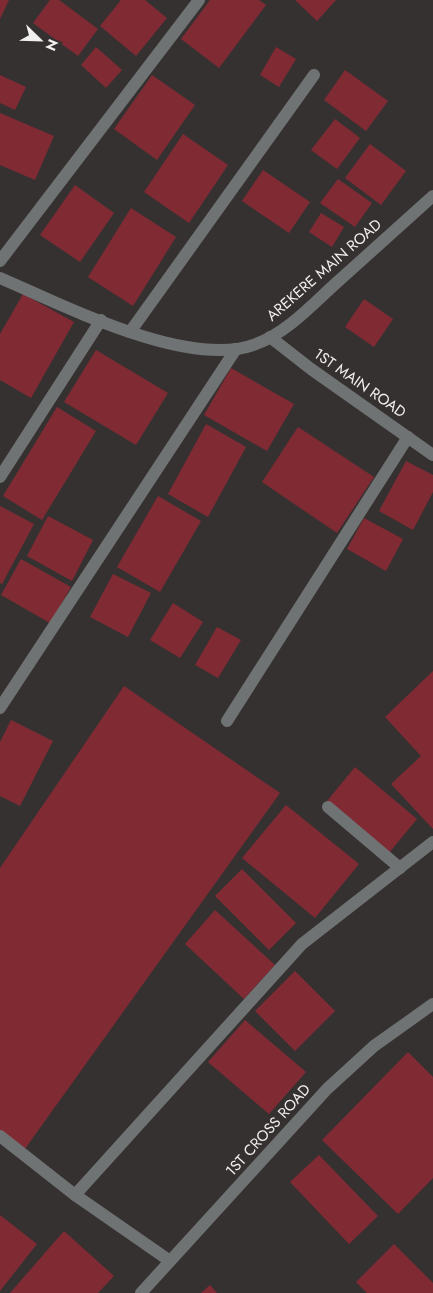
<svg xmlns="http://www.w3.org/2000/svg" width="433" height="1293" font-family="Jost,sans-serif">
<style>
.building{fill:#802a34}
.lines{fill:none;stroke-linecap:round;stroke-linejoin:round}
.minor{stroke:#707373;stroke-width:12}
.tertiary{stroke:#707373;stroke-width:12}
.labels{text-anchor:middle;stroke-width:4;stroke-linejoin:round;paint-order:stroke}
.street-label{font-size:15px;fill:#f2efef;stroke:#363131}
</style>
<rect width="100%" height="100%" fill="#363131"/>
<g class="building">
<path d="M 0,0 L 9,0 L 0,19 Z"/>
<path d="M 50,0 L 59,0 L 98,29 L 78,56 L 33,23 Z"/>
<path d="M 121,0 L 145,0 L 167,18 L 136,56 L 100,26 Z"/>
<path d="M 210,0 L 259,0 L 266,5 L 219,68 L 181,39 Z"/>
<path d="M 295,0 L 336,0 L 317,21 Z"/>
<path d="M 96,47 L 122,70 L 106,88 L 81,65 Z"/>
<path d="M 276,47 L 296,59 L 279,87 L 260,75 Z"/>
<path d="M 345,70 L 388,101 L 366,131 L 324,100 Z"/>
<path d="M 0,75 L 26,87 L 15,110 L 0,103 Z"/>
<path d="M 152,75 L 195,105 L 157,160 L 114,129 Z"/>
<path d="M 0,113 L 54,136 L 35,180 L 0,165 Z"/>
<path d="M 335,119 L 360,138 L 337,169 L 311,150 Z"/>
<path d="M 183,134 L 228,165 L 189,223 L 144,192 Z"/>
<path d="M 370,144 L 406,171 L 381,205 L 345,178 Z"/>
<path d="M 263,170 L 310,202 L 289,233 L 242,201 Z"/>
<path d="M 338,179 L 372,203 L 355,227 L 320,203 Z"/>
<path d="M 75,185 L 114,213 L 80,262 L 40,235 Z"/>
<path d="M 131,208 L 176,237 L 133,306 L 88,277 Z"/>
<path d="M 321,213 L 344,227 L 332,247 L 309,232 Z"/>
<path d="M 23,294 L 74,322 L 31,398 L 0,380 L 0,334 Z"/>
<path d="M 364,299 L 393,319 L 374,347 L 345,327 Z"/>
<path d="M 96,350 L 168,393 L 136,445 L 64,402 Z"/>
<path d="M 231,368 L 294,404 L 267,451 L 204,415 Z"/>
<path d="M 57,407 L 96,431 L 42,520 L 3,496 Z"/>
<path d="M 206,424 L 246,447 L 208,517 L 168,494 Z"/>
<path d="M 298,427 L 374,477 L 337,533 L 262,482 Z"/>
<path d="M 406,461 L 433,475 L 433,492 L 413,530 L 379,511 Z"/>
<path d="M 158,496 L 201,521 L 160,592 L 117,567 Z"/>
<path d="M 0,506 L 34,524 L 2,584 L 0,583 Z"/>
<path d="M 48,516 L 93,540 L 72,581 L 27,556 Z"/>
<path d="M 364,518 L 403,539 L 386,571 L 347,549 Z"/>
<path d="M 21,559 L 71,587 L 50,623 L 1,595 Z"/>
<path d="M 113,574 L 151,593 L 128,637 L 90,617 Z"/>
<path d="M 173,603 L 203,622 L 180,658 L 150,640 Z"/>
<path d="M 217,627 L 241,640 L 218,678 L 195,665 Z"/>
<path d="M 433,671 L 433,829 L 391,784 L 421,756 L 385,717 Z"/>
<path d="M 124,686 L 280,793 L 22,1153 L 0,1136 L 0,868 Z"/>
<path d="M 11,720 L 53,741 L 20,806 L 0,796 L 0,742 Z"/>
<path d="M 355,767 L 417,819 L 389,853 L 327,801 Z"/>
<path d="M 286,805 L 359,864 L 315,918 L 242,858 Z"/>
<path d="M 242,869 L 296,923 L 269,950 L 215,896 Z"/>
<path d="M 215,910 L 275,965 L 244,999 L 185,944 Z"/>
<path d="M 295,971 L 335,1011 L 295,1051 L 255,1011 Z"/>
<path d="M 245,1020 L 306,1072 L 269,1114 L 208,1062 Z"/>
<path d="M 408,1052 L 433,1077 L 433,1178 L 398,1214 L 322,1140 Z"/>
<path d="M 319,1155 L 378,1216 L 349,1244 L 290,1182 Z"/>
<path d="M 0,1215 L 37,1244 L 0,1291 Z"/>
<path d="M 64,1231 L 114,1276 L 98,1293 L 10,1293 Z"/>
<path d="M 394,1244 L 433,1283 L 433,1293 L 367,1293 L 356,1282 Z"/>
<path d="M 210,1285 L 217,1293 L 201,1293 Z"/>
</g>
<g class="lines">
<g class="minor">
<path d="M 0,261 L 199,0"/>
<path d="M 130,332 L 314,75"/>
<path d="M 0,477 L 101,320"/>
<path d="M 0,708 L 236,349"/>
<path d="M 227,721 L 408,437"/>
<path d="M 328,807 L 400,868"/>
<path d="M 0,1136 L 75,1195 L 170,1261"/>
<path d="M 75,1195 L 302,944 L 433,842"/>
<path d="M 141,1293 L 327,1089 L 374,1046 L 433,1004"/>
</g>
<g class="tertiary">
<path d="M 0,278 C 63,305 189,370 256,344 C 286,333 311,306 334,285 C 367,255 400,226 433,196"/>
<path d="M 270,337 L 311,369 L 433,455"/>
</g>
</g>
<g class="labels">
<g class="street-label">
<text transform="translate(324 270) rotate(-41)" y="5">AREKERE MAIN ROAD</text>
<text transform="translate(360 383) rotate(35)" y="5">1ST MAIN ROAD</text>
<text transform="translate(268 1130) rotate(-48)" y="5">1ST CROSS ROAD</text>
</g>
</g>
<g transform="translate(40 40) rotate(113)" stroke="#363131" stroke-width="4" paint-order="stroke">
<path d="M0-4L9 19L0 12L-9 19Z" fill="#f2efef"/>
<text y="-8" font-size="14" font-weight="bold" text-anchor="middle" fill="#f2efef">N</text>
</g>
</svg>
